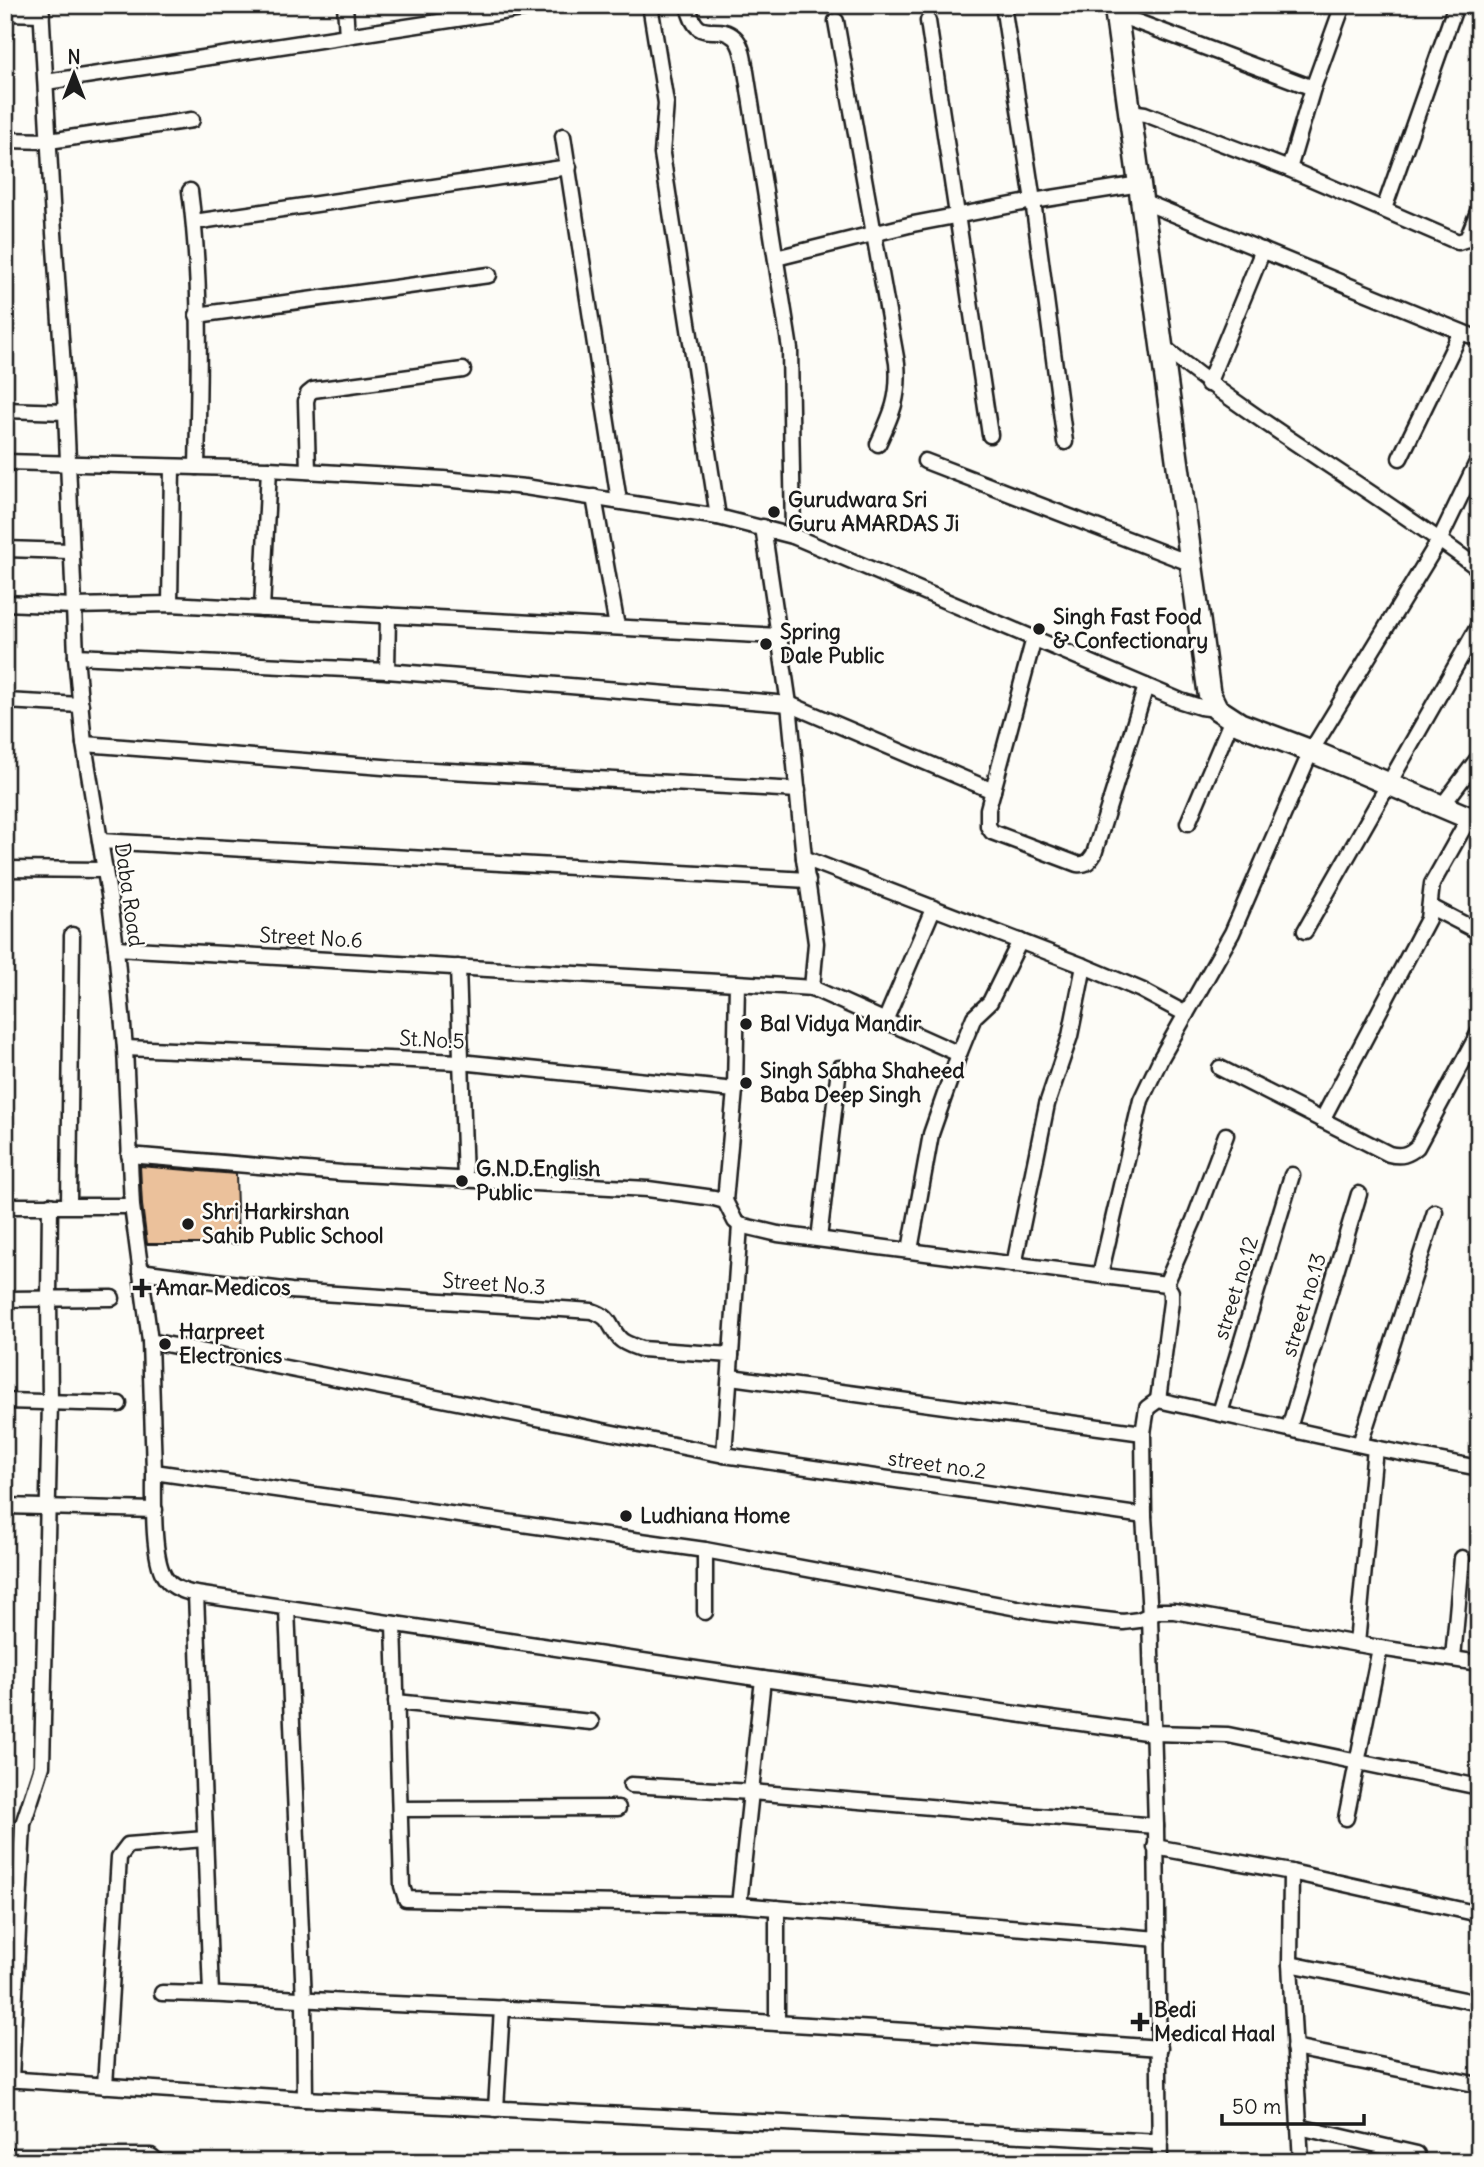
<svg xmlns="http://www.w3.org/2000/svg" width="1484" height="2167" font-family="Delius,sans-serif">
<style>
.building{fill:#ebc19b;stroke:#1c1c1c;stroke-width:2}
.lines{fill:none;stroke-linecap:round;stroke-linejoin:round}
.street-casing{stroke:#1c1c1c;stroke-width:19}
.secondary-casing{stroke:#1c1c1c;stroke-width:26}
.street{stroke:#fdfcf7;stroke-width:14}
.secondary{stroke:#fdfcf7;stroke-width:21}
.poi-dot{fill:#1c1c1c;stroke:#fdfcf7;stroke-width:2.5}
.labels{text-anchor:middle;stroke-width:5;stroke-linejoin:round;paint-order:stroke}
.poi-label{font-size:21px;font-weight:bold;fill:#1c1c1c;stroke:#fdfcf7;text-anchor:start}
.street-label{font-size:21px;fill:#1c1c1c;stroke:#fdfcf7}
</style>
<rect width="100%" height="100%" fill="#fdfcf7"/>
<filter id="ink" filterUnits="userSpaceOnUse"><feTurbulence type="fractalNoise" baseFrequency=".0143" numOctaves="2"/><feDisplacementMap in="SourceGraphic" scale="14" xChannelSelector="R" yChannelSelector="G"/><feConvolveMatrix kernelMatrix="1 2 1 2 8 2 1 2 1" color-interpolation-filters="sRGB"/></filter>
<g filter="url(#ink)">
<path class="building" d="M 140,1166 L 236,1174 L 238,1244 L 147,1244 L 142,1205 Z"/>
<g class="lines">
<g class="street-casing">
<g id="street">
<path d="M 41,5 L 52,203 L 66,412 L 76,656 L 84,744 L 110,901 L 116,948 L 125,1048 L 132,1206 L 150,1341 L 724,1455 L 1144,1516"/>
<path d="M 345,5 L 347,36"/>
<path d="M 650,5 L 666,103 L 662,154 L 718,517"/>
<path d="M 688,5 C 697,48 716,20 735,38 C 742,45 743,56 745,65 L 790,349 L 793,536"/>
<path d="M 1003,5 L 1033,201 L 1065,442"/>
<path d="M 5,13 L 42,14"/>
<path d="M 1116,14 L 1313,88"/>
<path d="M 836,21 L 897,363 C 900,397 892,414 878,444"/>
<path d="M 928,21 L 990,435"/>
<path d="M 46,82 L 549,5"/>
<path d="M 1130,112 L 1145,114 L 1289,169 L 1458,242 L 1467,239 L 1479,209"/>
<path d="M 563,136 L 619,501"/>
<path d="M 5,140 L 49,141 L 192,120"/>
<path d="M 1289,169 L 1313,88 L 1343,5"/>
<path d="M 190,191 C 202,282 199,376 197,467"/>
<path d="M 1142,201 L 1479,339"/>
<path d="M 1384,209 L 1456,5"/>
<path d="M 194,222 L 569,167"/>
<path d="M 776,258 L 913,224 L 1033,201 L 1140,184"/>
<path d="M 197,315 L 489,275"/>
<path d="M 1162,346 C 1262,428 1376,491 1479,569"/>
<path d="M 1208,384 L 1263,250"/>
<path d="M 5,410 L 66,412"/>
<path d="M 1400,458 L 1461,332"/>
<path d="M 925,461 L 1192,564"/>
<path d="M 5,462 L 269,469 L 444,479 L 525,487 L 718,517 L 793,536 L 1181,701 L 1200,707 L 1217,709"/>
<path d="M 308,471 L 306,401 L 308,394 L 313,390 L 463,370"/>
<path d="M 594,497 L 617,627"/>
<path d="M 5,549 L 70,551"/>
<path d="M 5,603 L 73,606 L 170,604 L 779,636"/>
<path d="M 170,604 L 172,467"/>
<path d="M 262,609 L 269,469"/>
<path d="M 1034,638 L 988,809 L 988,826 L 992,832 L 1077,864 C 1086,865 1089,862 1094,854 L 1146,686"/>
<path d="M 76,656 L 387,671 L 789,704 L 993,791"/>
<path d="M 387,671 L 388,615"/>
<path d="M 5,701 L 81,705"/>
<path d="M 84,744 L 396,768 L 798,790"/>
<path d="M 1442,806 L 1479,757"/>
<path d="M 1188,823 L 1232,719"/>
<path d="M 100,841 L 808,880"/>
<path d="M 804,858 L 1084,966 L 1070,1036 L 1047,1104 L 1014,1265"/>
<path d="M 5,869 L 105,870"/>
<path d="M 1431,907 L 1479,932"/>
<path d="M 1305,931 L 1479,625"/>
<path d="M 116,948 L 737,983 L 735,1090 L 725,1201"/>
<path d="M 1084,966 L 1141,990 L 1186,1014"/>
<path d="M 458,967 L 465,1180"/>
<path d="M 737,983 L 812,988 L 816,943 L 804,858 L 789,704 L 763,527"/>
<path d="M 812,988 L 959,1054"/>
<path d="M 885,1021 L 933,909"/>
<path d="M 125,1048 L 460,1062 L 735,1090"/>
<path d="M 1220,1068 L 1389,1154 C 1401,1157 1408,1155 1417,1147 L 1479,1032"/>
<path d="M 1322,1120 L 1428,919 L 1432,884 L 1469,818"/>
<path d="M 129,1155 L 342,1173 L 648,1189 L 714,1198 L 725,1201 L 735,1221 L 740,1225 L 778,1234 L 1166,1284 L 1171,1292 L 1171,1302 L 1158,1400"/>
<path d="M 69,1205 L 72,935"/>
<path d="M 5,1206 L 132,1206"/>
<path d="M 819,1239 L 839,1068"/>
<path d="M 910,1250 L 931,1134 L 959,1054 L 974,1017 L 990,1002 L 1020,941"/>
<path d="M 140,1271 L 291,1291 L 592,1311 C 613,1318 608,1326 620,1339 C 625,1344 633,1346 641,1349 L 731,1355 L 724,1455"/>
<path d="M 1100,1275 L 1141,1100 L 1161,1058 L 1232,933 L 1311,751 L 1440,539 L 1479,458"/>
<path d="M 1166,1284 L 1194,1220 L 1226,1135"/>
<path d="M 5,1299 L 112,1298"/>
<path d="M 150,1341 L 154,1472"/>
<path d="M 731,1355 L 740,1225"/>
<path d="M 731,1377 L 1143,1433"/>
<path d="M 5,1401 L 119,1404"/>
<path d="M 1220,1413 L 1292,1175"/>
<path d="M 1289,1428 L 1359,1194"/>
<path d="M 1360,1444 L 1435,1212"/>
<path d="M 5,1506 L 155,1510"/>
<path d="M 196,1594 L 211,1994"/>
<path d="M 287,1609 L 304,2000 L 305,2099"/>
<path d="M 705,1612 L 705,1550"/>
<path d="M 394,1624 L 402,1886 L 406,1899 L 739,1905 L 1158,1939"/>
<path d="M 1357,1644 L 1375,1448"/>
<path d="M 1453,1658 L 1462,1558"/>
<path d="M 1479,1663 L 1380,1648 L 1174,1611 L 1159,1611 L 1139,1620 L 1123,1622 L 1044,1613 L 705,1550 L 154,1472 C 154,1497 152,1556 164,1576 C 170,1587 185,1592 196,1594 L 763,1679 L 1153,1733 L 1228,1735 L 1479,1787"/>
<path d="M 396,1702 L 591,1722"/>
<path d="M 631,1785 L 751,1792 L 1156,1826"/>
<path d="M 401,1809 L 618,1808"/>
<path d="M 1346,1818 L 1380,1648"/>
<path d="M 1155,1847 L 1291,1872"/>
<path d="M 739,1905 L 763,1679"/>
<path d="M 1290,1964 L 1479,2003"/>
<path d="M 162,1993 C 239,1994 317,2001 394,2004 C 650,2014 905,2030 1160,2048"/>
<path d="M 777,2023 L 777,1908"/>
<path d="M 1294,2048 L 1479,2085"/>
<path d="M 5,2079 L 305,2099 L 1160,2142"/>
<path d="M 11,2079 L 23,1824 L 42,1766 L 50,1402 L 49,1298 L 50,1205"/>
<path d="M 105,2086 L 119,1857 L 128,1845 L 205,1839"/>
<path d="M 496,2109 L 502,2008"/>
<path d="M 1299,2127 L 1417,2154"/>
<path d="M 5,2156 L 151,2156 L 158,2162"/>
<path d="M 1160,2162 L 1156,1826 L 1150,1616 L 1144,1516 L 1143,1433 L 1147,1408 L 1158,1400 L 1375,1448 L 1479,1468"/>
<path d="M 1301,2162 L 1290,1964 L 1291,1872 L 1479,1914"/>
</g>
</g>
<g class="secondary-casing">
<path id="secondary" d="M 1115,5 L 1209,693 L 1217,709 L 1240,724 L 1311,751 L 1479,822"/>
</g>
<use href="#street" class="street"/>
<use href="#secondary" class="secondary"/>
</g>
</g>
<g class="poi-dot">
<circle cx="774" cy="512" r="7"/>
<circle cx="1039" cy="629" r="7"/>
<circle cx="766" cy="644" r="7"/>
<circle cx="746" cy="1024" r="7"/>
<circle cx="746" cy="1083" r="7"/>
<circle cx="462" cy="1181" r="7"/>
<circle cx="188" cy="1224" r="7"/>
<path d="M138.5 1277.5h7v7h7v7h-7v7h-7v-7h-7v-7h7z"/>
<circle cx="165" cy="1344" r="7"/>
<circle cx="626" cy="1516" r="7"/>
<path d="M1136.5 2011.5h7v7h7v7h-7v7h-7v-7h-7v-7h7z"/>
</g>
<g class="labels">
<g class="poi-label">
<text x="788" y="507">Gurudwara Sri<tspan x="788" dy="24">Guru AMARDAS Ji</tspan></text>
<text x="1053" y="624">Singh Fast Food<tspan x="1053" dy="24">&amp; Confectionary</tspan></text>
<text x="780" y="639">Spring<tspan x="780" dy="24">Dale Public</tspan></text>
<text x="760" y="1031">Bal Vidya Mandir</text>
<text x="760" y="1078">Singh Sabha Shaheed<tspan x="760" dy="24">Baba Deep Singh</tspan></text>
<text x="476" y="1176">G.N.D.English<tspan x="476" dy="24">Public</tspan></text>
<text x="202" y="1219">Shri Harkirshan<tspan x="202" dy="24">Sahib Public School</tspan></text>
<text x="156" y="1295">Amar Medicos</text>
<text x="179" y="1339">Harpreet<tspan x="179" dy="24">Electronics</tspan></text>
<text x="640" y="1523">Ludhiana Home</text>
<text x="1154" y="2017">Bedi<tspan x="1154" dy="24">Medical Haal</tspan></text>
</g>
<g class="street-label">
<text transform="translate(129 895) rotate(82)" y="7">Daba Road</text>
<text transform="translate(311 938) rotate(3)" y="7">Street No.6</text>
<text transform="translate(432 1040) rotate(3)" y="7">St.No.5</text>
<text transform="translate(494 1284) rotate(4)" y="7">Street No.3</text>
<text transform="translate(1236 1288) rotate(-73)" y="7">street no.12</text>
<text transform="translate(1304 1305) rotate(-73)" y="7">street no.13</text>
<text transform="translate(937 1465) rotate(8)" y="7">street no.2</text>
</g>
</g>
<rect width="1484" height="2167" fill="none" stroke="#fdfcf7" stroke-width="28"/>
<rect x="14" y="14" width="1456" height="2139" fill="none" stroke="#1c1c1c" stroke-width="2.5" filter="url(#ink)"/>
<g transform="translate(74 74)" stroke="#fdfcf7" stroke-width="5" paint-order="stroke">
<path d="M0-5L12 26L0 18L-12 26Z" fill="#1c1c1c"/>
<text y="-10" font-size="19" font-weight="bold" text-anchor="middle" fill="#1c1c1c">N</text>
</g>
<path d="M1222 2114v10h142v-10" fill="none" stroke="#1c1c1c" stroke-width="3.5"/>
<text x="1232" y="2114" font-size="21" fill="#1c1c1c" stroke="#fdfcf7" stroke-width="5" paint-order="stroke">50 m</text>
</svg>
